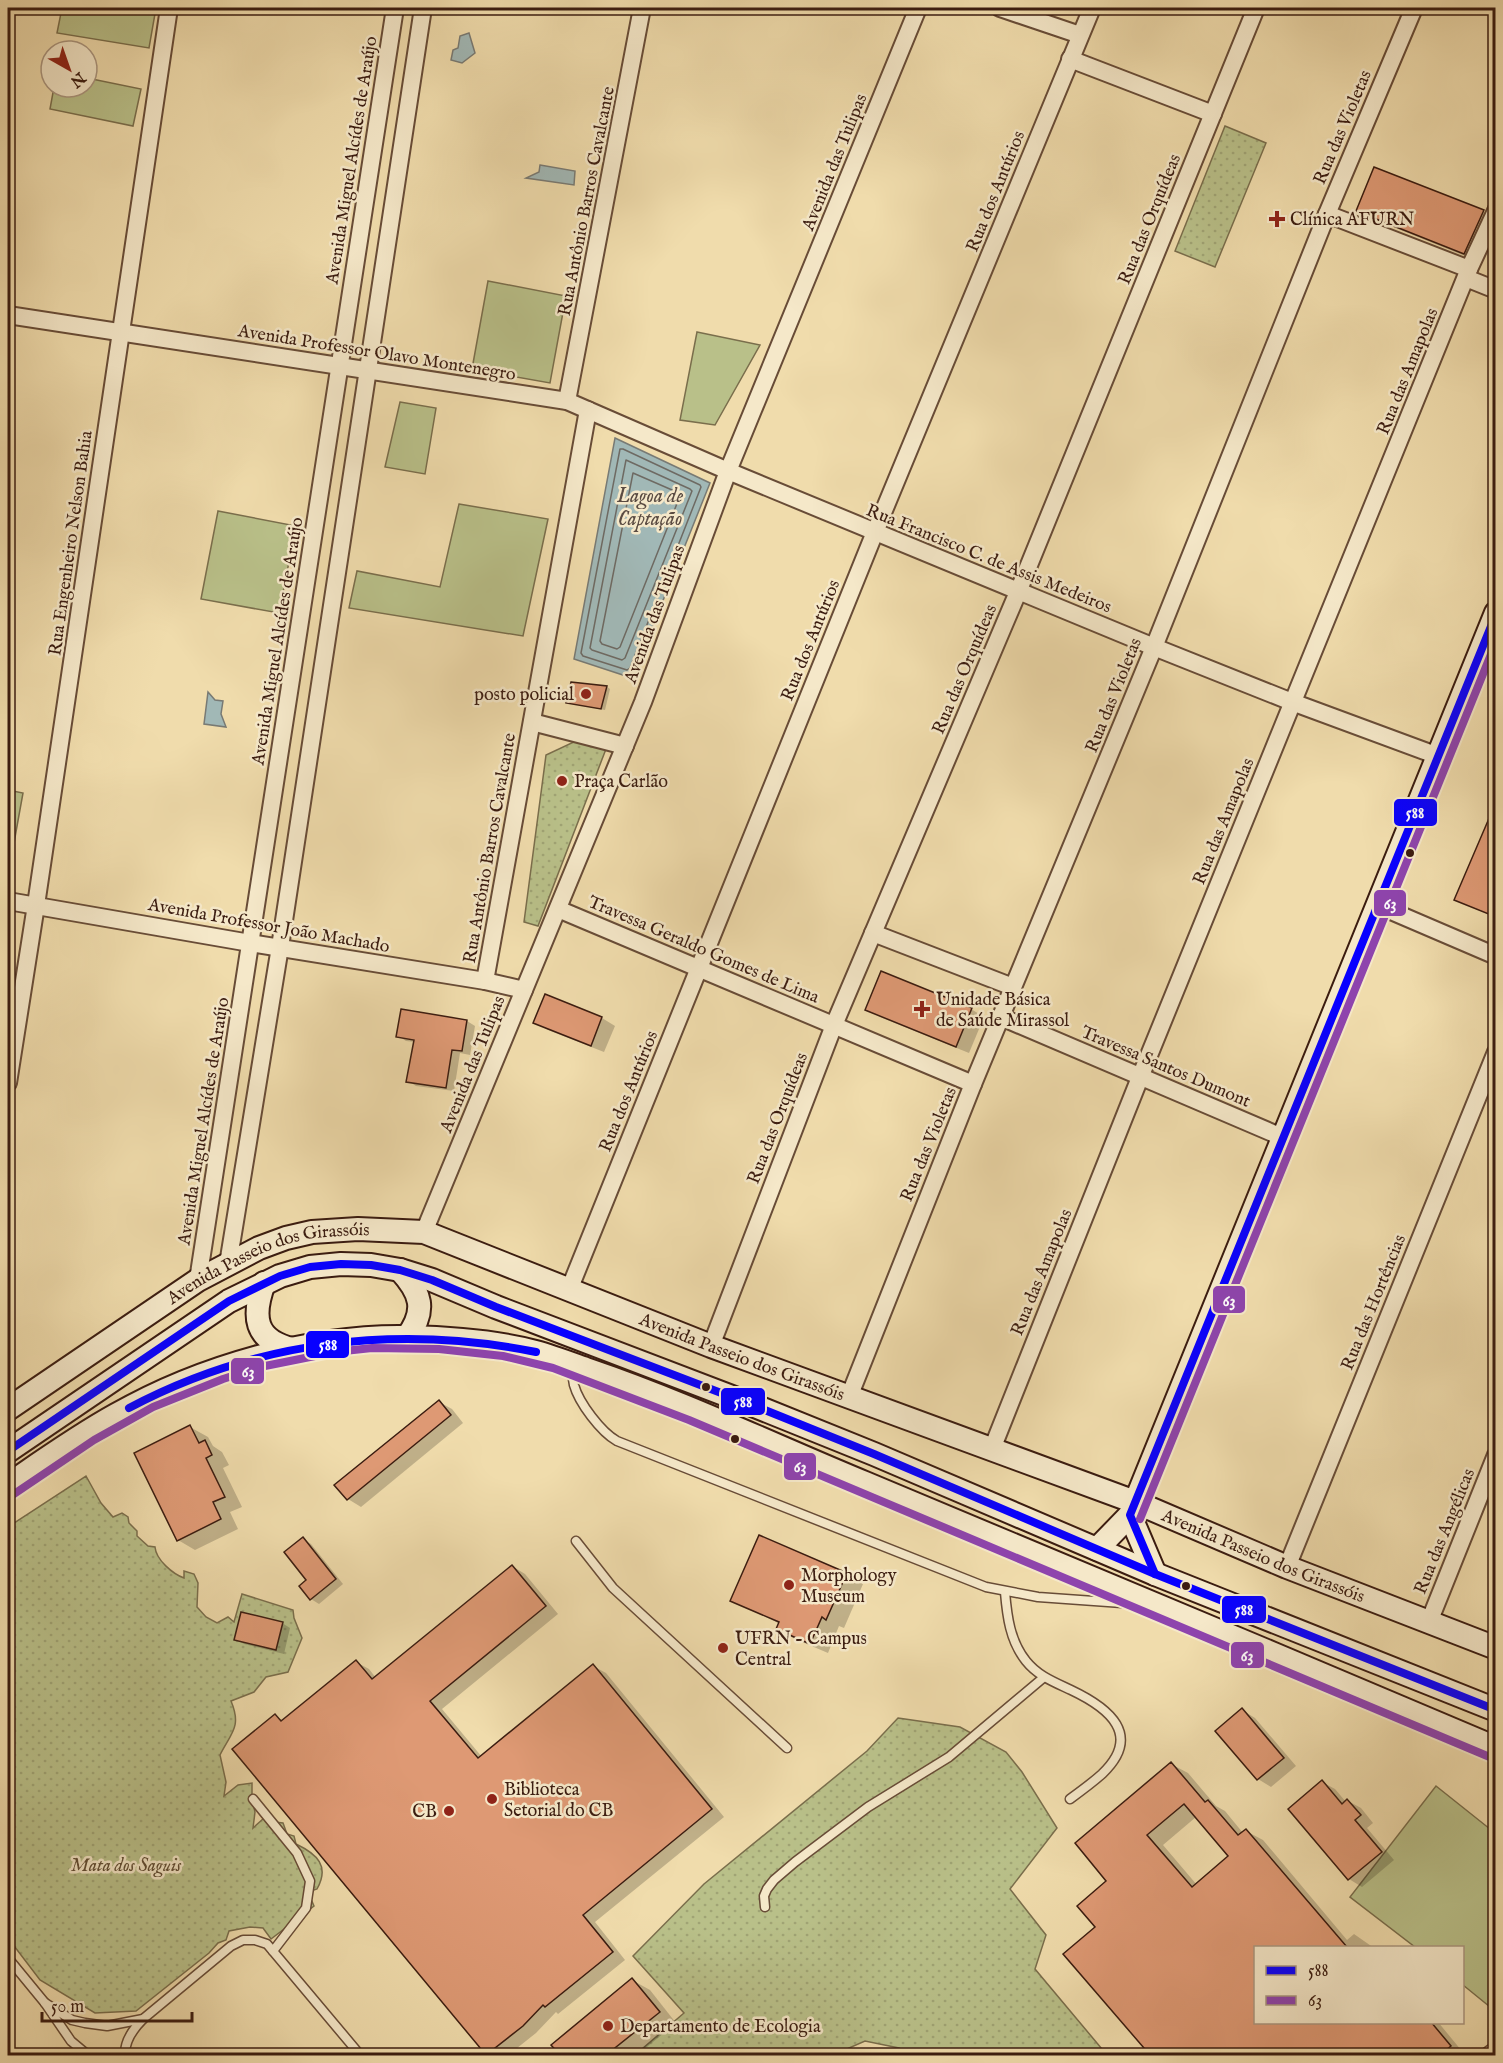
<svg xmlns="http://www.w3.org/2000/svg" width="1503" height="2063" font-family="'IM FELL English',serif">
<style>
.green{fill:#b9c089;stroke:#7a6e4c;stroke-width:1.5}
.park{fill:url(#park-dots);stroke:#7a6e4c;stroke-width:1.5}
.water{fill:#a1b8b6;stroke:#787a74;stroke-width:1.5}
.shadow{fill:#0003;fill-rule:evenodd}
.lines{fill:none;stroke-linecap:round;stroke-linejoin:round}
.shore{stroke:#6e6a63;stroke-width:1.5}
.building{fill:#de9974;stroke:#3b1c10;stroke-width:1.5;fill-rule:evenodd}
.lane-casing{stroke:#684c37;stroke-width:11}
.street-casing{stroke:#684c37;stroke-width:20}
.secondary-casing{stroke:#3b1c10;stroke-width:26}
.lane{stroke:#f5e8c9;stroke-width:8}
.street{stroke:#f5e8c9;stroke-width:16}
.secondary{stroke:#f5e8c9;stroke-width:22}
.bus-1-casing{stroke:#f5e8c9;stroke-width:12}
.bus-2-casing{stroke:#f5e8c9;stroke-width:12}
.bus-1{stroke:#0800ff;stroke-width:8}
.bus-2{stroke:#8e44ad;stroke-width:8}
.poi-dot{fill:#8f2418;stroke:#f5e8c9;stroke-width:2}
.bus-dot{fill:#3b1c10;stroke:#f5e8c9;stroke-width:2}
.labels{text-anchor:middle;stroke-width:5;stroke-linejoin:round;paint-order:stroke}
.street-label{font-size:18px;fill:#3b1c10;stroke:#f5e8c9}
.poi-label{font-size:18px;fill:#3b1c10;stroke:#f5e8c9;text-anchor:start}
.park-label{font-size:18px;font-style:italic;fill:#614d34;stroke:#f5e8c9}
.water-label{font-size:20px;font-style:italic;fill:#5a4b42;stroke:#f5e8c9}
.line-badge{stroke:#f5e8c9;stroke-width:2}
.badge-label{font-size:16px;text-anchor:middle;font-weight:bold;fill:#fff}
</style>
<defs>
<pattern id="park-dots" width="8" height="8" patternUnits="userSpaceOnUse" patternTransform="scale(1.5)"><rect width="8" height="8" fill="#b9c089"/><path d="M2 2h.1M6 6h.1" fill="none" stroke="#a0a475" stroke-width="1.8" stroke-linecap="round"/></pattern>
</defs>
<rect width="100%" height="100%" fill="#f0dcac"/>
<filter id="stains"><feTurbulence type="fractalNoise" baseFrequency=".00333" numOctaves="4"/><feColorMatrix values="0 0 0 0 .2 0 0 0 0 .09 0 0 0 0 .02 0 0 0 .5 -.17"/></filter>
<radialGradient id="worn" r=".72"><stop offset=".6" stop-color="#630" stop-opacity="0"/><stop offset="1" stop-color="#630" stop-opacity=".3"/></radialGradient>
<g class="green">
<path d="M 62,8 L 156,8 L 149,48 L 57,33 Z"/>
<path d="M 87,78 L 141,89 L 133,126 L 50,109 L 54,87 L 87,87 Z"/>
<path d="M 488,281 L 566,296 L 550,383 L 472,369 Z"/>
<path d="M 697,332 L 760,345 L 715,425 L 680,420 Z"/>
<path d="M 400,402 L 436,408 L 425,474 L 385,467 Z"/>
<path d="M 459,504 L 548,519 L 523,636 L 349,608 L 357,571 L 440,587 Z"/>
<path d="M 218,511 L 296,526 L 279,613 L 201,599 Z"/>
<path d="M 8,790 L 23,793 L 8,876 Z"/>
<path d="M 1436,1786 L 1495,1833 L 1495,2011 L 1463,1985 L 1462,1948 L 1415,1947 L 1350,1897 Z"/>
</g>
<g class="park">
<path d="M 1225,126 L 1266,143 L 1215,267 L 1175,251 Z"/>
<path d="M 580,739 L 606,749 L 538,926 L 524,922 L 546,755 Z"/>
<path d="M 86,1476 L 101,1503 L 113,1517 L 122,1513 L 128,1517 L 129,1523 L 137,1531 L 137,1536 L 148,1546 L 155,1547 C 156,1560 173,1574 184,1578 L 184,1571 L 194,1574 L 198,1583 L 197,1607 L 206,1617 L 217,1623 L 228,1617 L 234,1622 L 242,1594 L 293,1610 L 294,1618 L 302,1638 L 288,1672 L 266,1677 L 254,1692 L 231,1701 C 242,1727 231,1733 220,1755 L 226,1782 L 224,1796 L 238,1785 L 252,1783 L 252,1799 L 255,1812 L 253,1828 L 264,1818 L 274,1822 L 283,1823 L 287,1834 L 294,1836 L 296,1844 C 317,1854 330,1866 317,1889 L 308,1892 L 314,1906 L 271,1939 L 263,1928 L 250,1927 L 229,1931 L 226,1940 L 218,1943 L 209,1953 L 136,2011 L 95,2013 L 40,1980 L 8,1938 L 8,1527 Z"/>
<path d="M 898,1718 L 960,1727 L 1006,1752 L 1022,1772 L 1057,1828 L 1010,1889 L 1046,1935 L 1035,1969 L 1107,2055 L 912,2055 L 899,2048 L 865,2041 L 833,2055 L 635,2055 L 684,2013 L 633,1956 L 704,1884 L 867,1751 Z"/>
</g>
<g class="water">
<path d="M 469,33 L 475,53 L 462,63 L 451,60 L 453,50 L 458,48 L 460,36 Z"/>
<path d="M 540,165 L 575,171 L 574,185 L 526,178 L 539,172 Z"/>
<path d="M 615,438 L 710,483 L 632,678 L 574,659 Z"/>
<path d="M 208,692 L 215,700 L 223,701 L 221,714 L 226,727 L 204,724 Z"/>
</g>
<g class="shadow">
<path d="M 1358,210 L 1483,212 L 1496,219 L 1496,233 L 1482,263 L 1376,220 Z"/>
<path d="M 1496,262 L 1496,278 L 1490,275 Z"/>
<path d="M 607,687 L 610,689 L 605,710 L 568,703 Z"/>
<path d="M 1496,810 L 1496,918 L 1455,899 Z"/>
<path d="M 546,996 L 602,1018 L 615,1026 L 604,1052 L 548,1030 L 535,1022 Z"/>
<path d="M 867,1009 L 971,1009 L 984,1017 L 969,1053 L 880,1017 Z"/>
<path d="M 467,1021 L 475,1026 L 470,1055 L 460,1053 L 454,1091 L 416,1086 L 408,1081 L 415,1042 L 406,1041 L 398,1036 Z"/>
<path d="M 439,1402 L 452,1409 L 463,1423 L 361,1507 L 348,1499 Z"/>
<path d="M 190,1427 L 208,1437 L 213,1446 L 222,1452 L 229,1465 L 223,1468 L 242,1507 L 230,1512 L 238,1529 L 195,1550 L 178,1540 Z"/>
<path d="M 303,1539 L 311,1544 L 343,1584 L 319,1604 L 311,1599 Z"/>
<path d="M 512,1566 L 525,1574 L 558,1614 L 442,1709 L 482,1757 L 593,1666 L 606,1673 L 724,1817 L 595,1922 L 625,1960 L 558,2014 L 556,2012 L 536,2033 L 507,2056 L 490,2056 L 487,2054 L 275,1716 L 284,1721 L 356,1662 L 369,1669 L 376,1678 Z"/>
<path d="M 846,1574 L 863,1584 L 844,1628 L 839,1626 L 828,1653 L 795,1639 L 778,1629 L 780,1624 L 732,1600 Z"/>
<path d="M 282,1623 L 290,1628 L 284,1654 L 244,1644 L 235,1639 Z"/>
<path d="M 1242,1710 L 1255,1718 L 1296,1766 L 1271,1787 L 1258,1779 L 1217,1731 Z"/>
<path d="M 1171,1764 L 1188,1773 L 1216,1806 L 1225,1811 L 1243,1833 L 1246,1831 L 1263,1840 L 1347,1940 L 1354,1934 L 1374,1948 L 1256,1948 L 1256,2022 L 1438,2022 L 1466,2056 L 1152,2056 L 1065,1954 L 1097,1927 L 1108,1881 ZM 1196,1817 L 1230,1857 L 1197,1885 L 1163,1845 Z"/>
<path d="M 1322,1782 L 1335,1789 L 1346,1802 L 1348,1801 L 1361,1808 L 1373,1823 L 1367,1828 L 1394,1860 L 1362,1887 L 1349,1879 Z"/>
<path d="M 632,1980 L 650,1990 L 676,2023 L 636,2056 L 562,2056 L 553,2045 Z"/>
</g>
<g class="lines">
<g class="shore">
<path d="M 620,449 L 623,449 L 700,485 L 701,487 L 630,668 L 627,670 L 583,656 L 581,653 Z"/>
<path d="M 626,460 L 690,489 L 692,491 L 625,658 L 622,660 L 592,650 L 590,648 Z"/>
<path d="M 633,473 L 679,493 L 680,496 L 620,647 L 617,649 L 602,644 L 600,641 Z"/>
</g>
</g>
<g class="building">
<path d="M 1374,167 L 1484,210 L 1464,254 L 1356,211 Z"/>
<path d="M 571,682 L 607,686 L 601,709 L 566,703 Z"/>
<path d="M 1496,802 L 1496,917 L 1454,900 Z"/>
<path d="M 881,971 L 972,1008 L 956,1047 L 865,1010 Z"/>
<path d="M 545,994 L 602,1017 L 591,1046 L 533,1023 Z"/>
<path d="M 401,1009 L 467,1020 L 462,1051 L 452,1050 L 446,1088 L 406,1082 L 414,1040 L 396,1037 Z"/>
<path d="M 439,1400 L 451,1415 L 347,1500 L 334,1485 Z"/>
<path d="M 190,1425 L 199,1443 L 205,1440 L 212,1455 L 206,1458 L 225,1497 L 213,1502 L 221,1519 L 177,1541 L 134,1453 Z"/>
<path d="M 759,1535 L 847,1573 L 826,1620 L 822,1617 L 810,1644 L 776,1629 L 779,1622 L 730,1601 Z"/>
<path d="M 303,1537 L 336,1579 L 310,1600 L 299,1586 L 306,1580 L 284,1552 Z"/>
<path d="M 512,1565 L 546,1606 L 430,1701 L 478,1758 L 593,1664 L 712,1809 L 583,1915 L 613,1952 L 545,2007 L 543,2005 L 523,2026 L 486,2055 L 232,1749 L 275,1714 L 281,1721 L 356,1660 L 372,1679 Z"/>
<path d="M 241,1612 L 283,1622 L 276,1650 L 234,1640 Z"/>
<path d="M 1242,1708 L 1284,1758 L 1257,1780 L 1215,1731 Z"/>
<path d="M 1171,1762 L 1205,1802 L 1208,1800 L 1238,1835 L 1246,1829 L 1347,1947 L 1256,1947 L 1256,2022 L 1431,2022 L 1451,2046 L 1440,2055 L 1150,2055 L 1063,1954 L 1095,1927 L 1077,1906 L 1106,1881 L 1075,1843 ZM 1184,1804 L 1228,1856 L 1192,1887 L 1147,1835 Z"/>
<path d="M 1322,1780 L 1342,1804 L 1347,1799 L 1361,1815 L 1355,1820 L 1382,1852 L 1348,1880 L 1288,1809 Z"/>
<path d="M 632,1978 L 660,2012 L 606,2055 L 560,2055 L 551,2045 Z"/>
</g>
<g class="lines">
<g class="lane-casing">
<g id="lane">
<path d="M 571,1367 C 572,1373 573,1379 574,1385 C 579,1403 601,1432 617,1441 L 986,1587 L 1038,1597 L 1136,1604"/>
<path d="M 576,1541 L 613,1588 L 787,1748"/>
<path d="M 1005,1592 C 1007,1616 1010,1641 1026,1661 C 1038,1676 1054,1682 1071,1690 C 1109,1708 1143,1735 1102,1774 C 1092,1783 1081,1791 1070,1799"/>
<path d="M 253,1799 L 297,1853 L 310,1881 L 306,1908 L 273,1951"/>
<path d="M 765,1907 L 764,1896 L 767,1889 L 774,1880 L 795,1862 L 868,1807 L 949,1757 L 1043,1678"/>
<path d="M 8,1958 L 45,2003 L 71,2041 L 89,2056"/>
<path d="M 45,2003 L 72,2020 L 85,2023 L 107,2026 L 143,2019 L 231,1946 L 243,1940 L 255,1940 L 267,1944 L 361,2056"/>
<path d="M 125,2056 C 124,2041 133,2029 143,2019"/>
<path d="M 1481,2056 L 1496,2045"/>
</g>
</g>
<g class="street-casing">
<g id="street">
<path d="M 1000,8 L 1080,35"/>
<path d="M 1070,59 L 1213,114"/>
<path d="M 1327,214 L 1469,269"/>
<path d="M 1466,278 L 1496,290"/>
<path d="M 8,315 L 567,401 L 728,471 L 1154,647 L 1292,702 L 1438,756"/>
<path d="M 567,401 L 642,8"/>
<path d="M 532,722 L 625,746"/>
<path d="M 8,901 L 250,943 L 485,981 L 524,990"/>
<path d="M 1377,905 L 1496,956"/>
<path d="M 558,909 L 973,1084"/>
<path d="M 873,933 L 1013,987"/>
<path d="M 485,981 L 588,410"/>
<path d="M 1001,1017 L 1282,1137"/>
<path d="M 8,1083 L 36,905 L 169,8"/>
<path d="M 424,1232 L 643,702 L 728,471 L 918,8"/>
<path d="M 228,1264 L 280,947 L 423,8"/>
<path d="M 198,1280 L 395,8"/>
<path d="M 569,1290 L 875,532 L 1092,8"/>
<path d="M 711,1346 L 834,1025 L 1018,592 L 1256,8"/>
<path d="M 849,1397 L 973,1084 L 1154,647 L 1327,214 L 1414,8"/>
<path d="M 992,1449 L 1141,1075 L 1469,269 L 1496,211"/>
<path d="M 1287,1567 L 1496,1052"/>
<path d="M 1429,1622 L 1496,1455"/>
</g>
</g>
<g class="secondary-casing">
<g id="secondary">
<path d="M 400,1270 C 421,1293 427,1310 407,1337"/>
<path d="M 264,1283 C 252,1316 254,1340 292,1349"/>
<path id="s1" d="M 8,1409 L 198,1280 L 259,1248 L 286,1238 L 312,1232 L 358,1229 L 424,1232 L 711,1346 L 1135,1502 L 1287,1567 L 1496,1648"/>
<path d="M 8,1451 L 229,1301 L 280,1276 L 310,1267 L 341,1264 L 371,1265 L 400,1270 L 432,1280 L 496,1307 L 750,1404 L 874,1454 L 1155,1574 L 1496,1710"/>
<path d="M 8,1485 C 43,1461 78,1436 116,1415 C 200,1367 311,1335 408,1337 C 450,1338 495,1341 536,1352 C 554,1357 572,1364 589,1370 C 683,1402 773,1445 865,1483 C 1075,1570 1286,1659 1496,1748"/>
<path d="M 1130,1515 L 1155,1574"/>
<path d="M 1097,1549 L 1130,1515 L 1496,613"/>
</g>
</g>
<use href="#lane" class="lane"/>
<use href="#street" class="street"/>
<use href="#secondary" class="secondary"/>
<g class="bus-1-casing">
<g id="bus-1">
<path d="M 129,1408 C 255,1341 396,1324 536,1352"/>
<path d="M 8,1451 L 229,1301 L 280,1276 L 310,1267 L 341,1264 L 371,1265 L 400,1270 L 432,1280 L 496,1307 L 750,1404 L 874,1454 L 1155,1574 L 1496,1710"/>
<path d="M 1155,1574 L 1130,1515 L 1496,614"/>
</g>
</g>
<g class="bus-2-casing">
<g id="bus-2">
<path d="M 14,1494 L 94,1440 L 153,1407 L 223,1379 L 260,1367 L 335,1352 L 372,1348 L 439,1349 L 503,1356 L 553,1368 L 689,1420 L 1492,1758"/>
<path d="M 1140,1519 L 1496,642"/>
</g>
</g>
<use href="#bus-1" class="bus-1"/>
<use href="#bus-2" class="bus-2"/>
</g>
<g class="poi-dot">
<path d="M1274 210h6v6h6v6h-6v6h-6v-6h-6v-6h6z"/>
<circle cx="586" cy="694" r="6"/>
<circle cx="562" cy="781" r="6"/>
<path d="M919 1000h6v6h6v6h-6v6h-6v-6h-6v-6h6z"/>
<circle cx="789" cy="1585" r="6"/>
<circle cx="723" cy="1648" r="6"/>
<circle cx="492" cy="1799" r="6"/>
<circle cx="449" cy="1811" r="6"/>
<circle cx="608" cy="2026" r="6"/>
</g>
<g class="bus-dot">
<circle cx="1410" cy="853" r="5"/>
<circle cx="706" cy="1387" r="5"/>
<circle cx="735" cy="1439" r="5"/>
<circle cx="1186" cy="1586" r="5"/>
</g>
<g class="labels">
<g class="street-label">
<text transform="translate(1342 127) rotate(-67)" y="6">Rua das Violetas</text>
<text transform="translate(351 160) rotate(-81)" y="6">Avenida Miguel Alcídes de Araújo</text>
<text transform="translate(834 162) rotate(-68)" y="6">Avenida das Tulipas</text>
<text transform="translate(995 191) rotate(-68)" y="6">Rua dos Antúrios</text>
<text transform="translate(586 201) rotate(-79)" y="6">Rua Antônio Barros Cavalcante</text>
<text transform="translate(1149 219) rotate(-68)" y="6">Rua das Orquídeas</text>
<text transform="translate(377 352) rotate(9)" y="6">Avenida Professor Olavo Montenegro</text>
<text transform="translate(1407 371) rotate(-68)" y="6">Rua das Amapolas</text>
<text transform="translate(70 543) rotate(-82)" y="6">Rua Engenheiro Nelson Bahia</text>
<text transform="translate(989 558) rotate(22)" y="6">Rua Francisco C. de Assis Medeiros</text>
<text transform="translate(654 614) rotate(-70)" y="6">Avenida das Tulipas</text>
<text transform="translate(810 640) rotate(-68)" y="6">Rua dos Antúrios</text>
<text transform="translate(277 641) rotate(-81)" y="6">Avenida Miguel Alcídes de Araújo</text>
<text transform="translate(964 669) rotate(-67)" y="6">Rua das Orquídeas</text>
<text transform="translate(1113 695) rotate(-68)" y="6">Rua das Violetas</text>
<text transform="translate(1223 821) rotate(-68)" y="6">Rua das Amapolas</text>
<text transform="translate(489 848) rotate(-80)" y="6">Rua Antônio Barros Cavalcante</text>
<text transform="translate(269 925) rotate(10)" y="6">Avenida Professor João Machado</text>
<text transform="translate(704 949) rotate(23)" y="6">Travessa Geraldo Gomes de Lima</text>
<text transform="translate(472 1064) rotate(-68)" y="6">Avenida das Tulipas</text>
<text transform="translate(1166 1066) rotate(23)" y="6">Travessa Santos Dumont</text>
<text transform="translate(628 1091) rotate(-68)" y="6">Rua dos Antúrios</text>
<text transform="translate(777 1118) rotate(-69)" y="6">Rua das Orquídeas</text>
<text transform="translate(203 1121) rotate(-81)" y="6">Avenida Miguel Alcídes de Araújo</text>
<text transform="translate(928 1144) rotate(-68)" y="6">Rua das Violetas</text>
<text dy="6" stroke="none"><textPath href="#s1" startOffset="303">Avenida Passeio dos Girassóis</textPath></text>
<text transform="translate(1041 1272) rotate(-68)" y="6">Rua das Amapolas</text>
<text transform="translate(1373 1302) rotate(-68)" y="6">Rua das Hortências</text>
<text dy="6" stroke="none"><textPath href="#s1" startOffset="808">Avenida Passeio dos Girassóis</textPath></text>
<text transform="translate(1444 1531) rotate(-68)" y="6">Rua das Angélicas</text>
<text dy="6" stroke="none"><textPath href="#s1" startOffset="1366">Avenida Passeio dos Girassóis</textPath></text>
</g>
<g class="poi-label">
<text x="1290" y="225">Clínica AFURN</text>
<text x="574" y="700" text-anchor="end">posto policial</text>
<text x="574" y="787">Praça Carlão</text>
<text x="936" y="1005">Unidade Básica<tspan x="936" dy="21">de Saúde Mirassol</tspan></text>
<text x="801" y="1581">Morphology<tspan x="801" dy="21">Museum</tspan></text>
<text x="735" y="1644">UFRN - Campus<tspan x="735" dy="21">Central</tspan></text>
<text x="504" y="1795">Biblioteca<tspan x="504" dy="21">Setorial do CB</tspan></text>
<text x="437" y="1817" text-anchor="end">CB</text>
<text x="620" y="2032">Departamento de Ecologia</text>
</g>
<g class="park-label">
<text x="126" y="1871">Mata dos Saguis</text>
</g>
<g class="water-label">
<text x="650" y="502">Lagoa de<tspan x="650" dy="23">Captação</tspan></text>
</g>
</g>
<g class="line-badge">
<rect x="1393" y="798" width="45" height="29" rx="6" fill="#0800ff"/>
<rect x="1373" y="889" width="34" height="28" rx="6" fill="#8e44ad"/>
<rect x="1212" y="1285" width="34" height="29" rx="6" fill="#8e44ad"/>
<rect x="305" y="1330" width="45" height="29" rx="6" fill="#0800ff"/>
<rect x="230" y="1357" width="35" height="28" rx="6" fill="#8e44ad"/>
<rect x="720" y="1387" width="46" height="29" rx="6" fill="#0800ff"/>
<rect x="783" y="1452" width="34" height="29" rx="6" fill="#8e44ad"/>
<rect x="1221" y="1595" width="46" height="29" rx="6" fill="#0800ff"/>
<rect x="1230" y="1641" width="35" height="28" rx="6" fill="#8e44ad"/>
</g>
<g class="badge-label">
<text x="1415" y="818">588</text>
<text x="1390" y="909">63</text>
<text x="1229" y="1306">63</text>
<text x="328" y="1350">588</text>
<text x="248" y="1377">63</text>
<text x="743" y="1407">588</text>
<text x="800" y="1472">63</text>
<text x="1244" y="1615">588</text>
<text x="1247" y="1661">63</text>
</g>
<rect width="1503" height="2063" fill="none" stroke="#f0dcac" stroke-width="30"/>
<rect x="9" y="9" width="1485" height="2045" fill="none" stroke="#3b1c10" stroke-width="3"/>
<rect x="15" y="15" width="1473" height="2033" fill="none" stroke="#3b1c10" stroke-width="1.5"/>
<rect x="1254" y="1946" width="210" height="78" fill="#f5e8c9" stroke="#ab967f" stroke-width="1.5"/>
<rect x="1266" y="1966" width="30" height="9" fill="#0800ff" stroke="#ab967f" stroke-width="1.5"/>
<text x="1308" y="1976" font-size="18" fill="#3b1c10">588</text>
<rect x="1266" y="1996" width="30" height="9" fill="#8e44ad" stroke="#ab967f" stroke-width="1.5"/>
<text x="1308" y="2006" font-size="18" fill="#3b1c10">63</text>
<g transform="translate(69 69) rotate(140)"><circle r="28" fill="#f5e8c9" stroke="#ab967f" stroke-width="1.5"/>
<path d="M0-4.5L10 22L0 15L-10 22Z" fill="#8f2418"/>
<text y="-9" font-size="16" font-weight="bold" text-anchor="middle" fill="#3b1c10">N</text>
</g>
<path d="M42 2012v9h150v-9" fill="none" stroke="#3b1c10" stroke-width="3"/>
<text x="51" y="2012" font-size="18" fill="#3b1c10" stroke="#f5e8c9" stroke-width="4.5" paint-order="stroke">50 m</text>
<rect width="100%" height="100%" filter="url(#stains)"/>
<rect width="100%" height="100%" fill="url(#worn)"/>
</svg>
